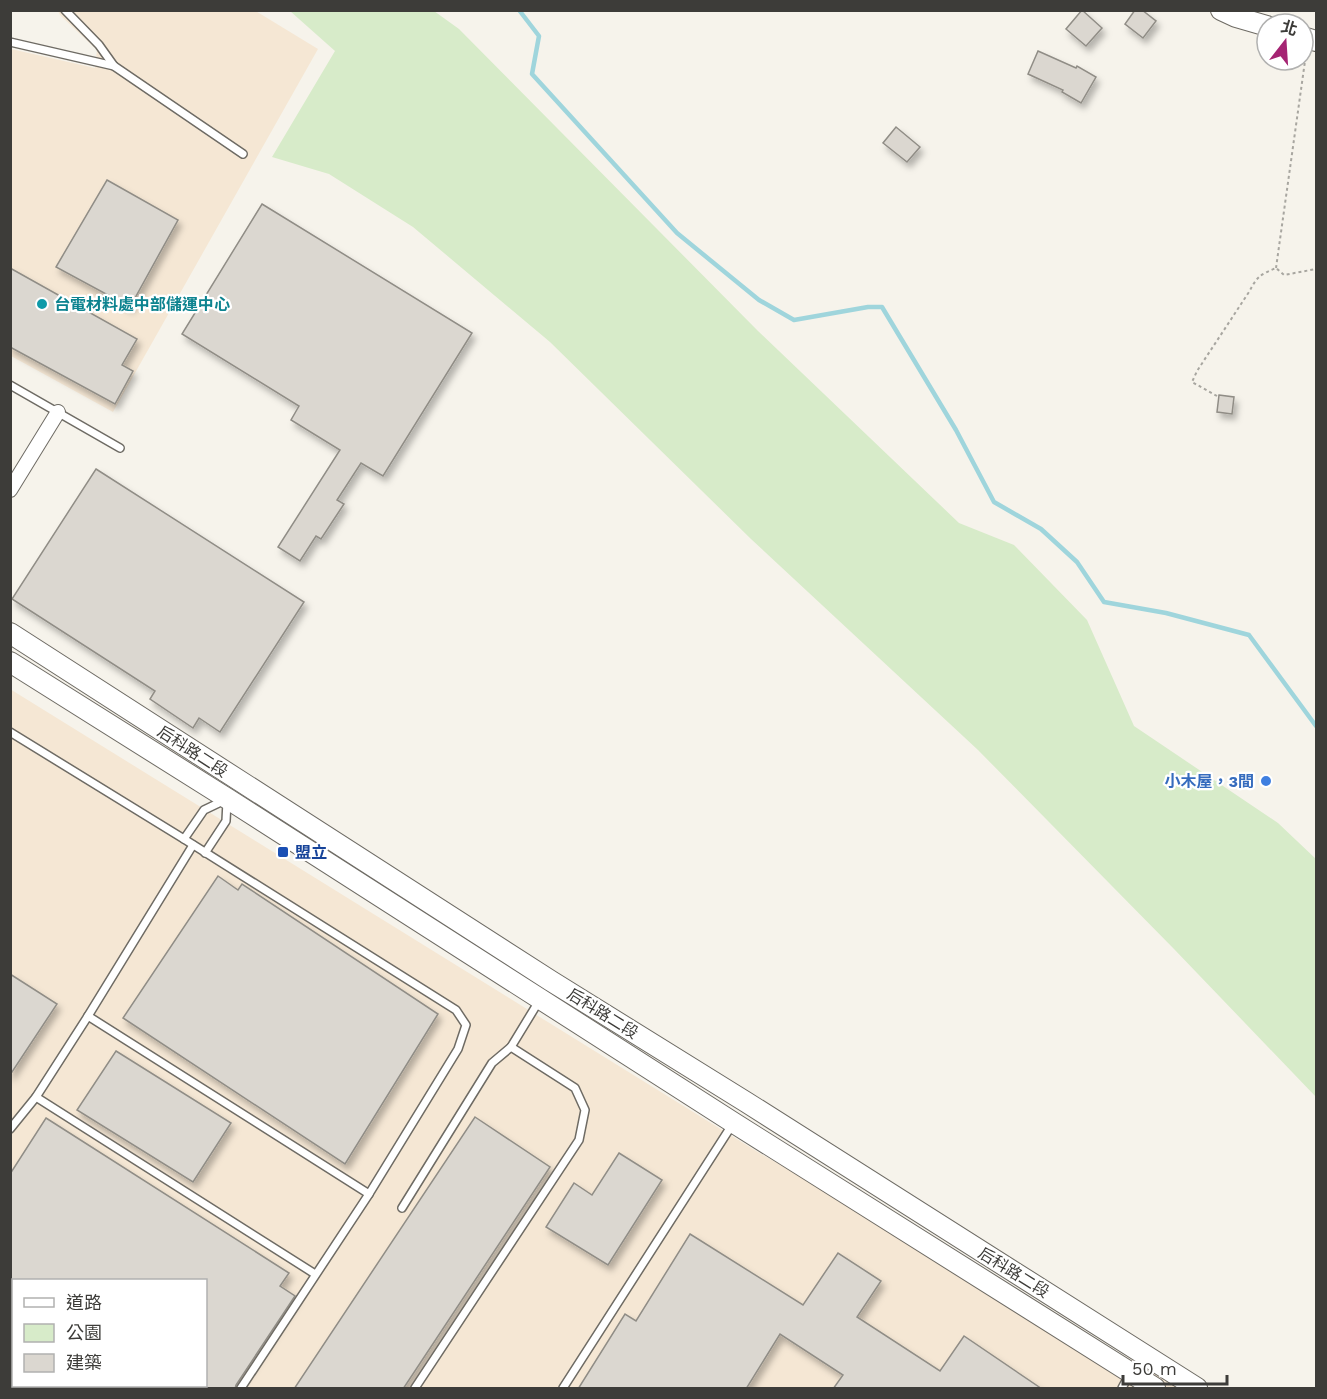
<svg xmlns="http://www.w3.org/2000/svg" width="1327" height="1399" font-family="'Work Sans','Noto Sans TC',sans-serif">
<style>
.industrial{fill:#f5e7d4;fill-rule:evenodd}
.green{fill:#d7ebc9}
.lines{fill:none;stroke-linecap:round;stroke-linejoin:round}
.stream{stroke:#9fd5dc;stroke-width:4.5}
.building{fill:#dbd7d0;stroke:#908d86;stroke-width:1.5;filter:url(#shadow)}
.lane-casing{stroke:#6e6b64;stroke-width:10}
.street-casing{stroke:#6e6b64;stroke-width:16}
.secondary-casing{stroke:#6e6b64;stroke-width:22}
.path{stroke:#a8a6a0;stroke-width:2;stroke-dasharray:3 3;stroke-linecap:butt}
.lane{stroke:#fff;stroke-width:7}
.street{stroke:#fff;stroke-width:14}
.secondary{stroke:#fff;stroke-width:20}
.culture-dot{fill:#0f9aa8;stroke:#fff;stroke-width:2}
.shop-dot{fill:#3f7fe0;stroke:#fff;stroke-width:2}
.transit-dot{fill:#1a4fb4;stroke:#fff;stroke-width:2}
.labels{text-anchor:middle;stroke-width:4.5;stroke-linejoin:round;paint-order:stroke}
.culture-label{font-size:16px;font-weight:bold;fill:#0d838f;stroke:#fff;text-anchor:start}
.street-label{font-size:16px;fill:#3d3c39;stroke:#fff}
.shop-label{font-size:16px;font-weight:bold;fill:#366cbe;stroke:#fff;text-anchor:end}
.transit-label{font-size:16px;font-weight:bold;fill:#164399;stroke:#fff;text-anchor:start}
</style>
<defs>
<filter id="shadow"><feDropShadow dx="3.5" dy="5.5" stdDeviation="3" flood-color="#0004"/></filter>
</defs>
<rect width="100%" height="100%" fill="#f6f3eb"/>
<g class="industrial">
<path d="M 254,10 L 318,49 L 113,412 L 11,356 L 11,49 L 95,68 L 97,50 L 60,15 L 58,11 Z"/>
<path d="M 10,689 L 761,1154 L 1181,1388 L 11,1388 ZM 14,1280 L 206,1280 L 206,1386 L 14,1386 Z"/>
</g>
<path class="green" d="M 290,11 L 434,11 L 459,29 L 758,331 L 959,523 L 1014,545 L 1087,620 L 1134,726 L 1278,823 L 1316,859 L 1316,1097 L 1174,949 L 978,750 L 751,539 L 550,342 L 413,227 L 329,174 L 272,157 L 335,51 Z"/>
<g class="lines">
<path class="stream" d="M 519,10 L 539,36 L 532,74 L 677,233 L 759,300 L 794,320 L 868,307 L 882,307 L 956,430 L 994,502 L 1041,529 L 1077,562 L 1104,602 L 1166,613 L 1249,635 L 1316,726"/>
</g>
<g class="building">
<path d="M 1082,10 L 1102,28 L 1086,46 L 1066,29 Z"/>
<path d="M 1135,10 L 1142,10 L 1156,21 L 1143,38 L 1125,24 Z"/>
<path d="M 1038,51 L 1076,68 L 1077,66 L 1096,77 L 1081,103 L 1062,92 L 1063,90 L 1028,74 Z"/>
<path d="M 896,127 L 920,147 L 907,162 L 883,143 Z"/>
<path d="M 107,180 L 178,220 L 130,307 L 56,267 Z"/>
<path d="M 262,204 L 472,333 L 383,476 L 361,463 L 337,500 L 344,504 L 321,539 L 316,536 L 300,561 L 278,547 L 340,450 L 291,420 L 299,406 L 182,334 Z"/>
<path d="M 10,268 L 137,339 L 122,365 L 133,371 L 115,404 L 10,347 Z"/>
<path d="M 1219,395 L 1234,397 L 1232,414 L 1217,412 Z"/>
<path d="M 96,469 L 304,602 L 220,732 L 199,718 L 193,728 L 150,699 L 155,691 L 12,599 Z"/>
<path d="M 218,876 L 238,890 L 242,884 L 438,1014 L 345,1164 L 123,1018 Z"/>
<path d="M 10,974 L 57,1004 L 10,1075 Z"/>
<path d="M 116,1051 L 231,1123 L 193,1182 L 77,1110 Z"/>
<path d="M 475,1117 L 550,1167 L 403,1389 L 294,1389 Z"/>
<path d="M 46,1118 L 289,1273 L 280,1286 L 295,1296 L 236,1385 L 235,1389 L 206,1389 L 206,1281 L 10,1281 L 10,1174 Z"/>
<path d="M 619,1153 L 662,1180 L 608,1265 L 546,1227 L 574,1183 L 592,1195 Z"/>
<path d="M 690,1234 L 803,1305 L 838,1253 L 881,1281 L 857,1317 L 940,1371 L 964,1336 L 1042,1389 L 833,1389 L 843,1375 L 780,1334 L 746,1389 L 578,1389 L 625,1314 L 636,1321 Z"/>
</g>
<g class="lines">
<g class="lane-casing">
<g id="lane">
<path d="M 65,10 L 99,45 L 114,66"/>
<path d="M 10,42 L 114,66 L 243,154"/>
<path d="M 10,385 L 120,448"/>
<path d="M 10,732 L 184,839 L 456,1010 L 466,1025 L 458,1049 L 369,1194 L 241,1388"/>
<path d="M 184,839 L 204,810 L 225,800"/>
<path d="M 205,853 L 226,821 L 227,801"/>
<path d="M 88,1016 L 369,1194"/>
<path d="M 36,1097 L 315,1274"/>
<path d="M 10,1129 L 36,1097 L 88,1016 L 193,845"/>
<path d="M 402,1208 L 492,1063 L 511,1047 L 539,1001"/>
<path d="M 10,1314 L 14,1316"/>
<path d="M 121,1386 L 125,1388"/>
<path d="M 415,1388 L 579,1140 L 585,1110 L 575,1088 L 511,1047"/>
<path d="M 563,1388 L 732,1125"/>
<path d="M 1122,1388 L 1129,1375"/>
</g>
</g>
<g class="street-casing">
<path id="street" d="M 10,490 L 58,412"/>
</g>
<g class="secondary-casing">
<g id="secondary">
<path d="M 1221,10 L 1236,17 L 1267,26"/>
<path d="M 1303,37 L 1316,41"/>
<path d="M 10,633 L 551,981 L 746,1102 L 1197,1388"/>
<path d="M 10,662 L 228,799 L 734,1123 L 1155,1388"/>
</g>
</g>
<g class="path">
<path d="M 1276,268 L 1306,54"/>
<path d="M 1217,396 L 1192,382 L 1197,371 L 1249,292 C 1257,277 1259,275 1276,268 L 1284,275 L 1316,269"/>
</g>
<use href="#lane" class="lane"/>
<use href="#street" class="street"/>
<use href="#secondary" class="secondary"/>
</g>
<circle class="culture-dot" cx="42" cy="304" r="6"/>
<circle class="shop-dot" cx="1266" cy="781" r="6"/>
<rect class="transit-dot" x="277" y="846" width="12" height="12" rx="3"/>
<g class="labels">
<g class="culture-label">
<text x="54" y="310">台電材料處中部儲運中心</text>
</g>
<g class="street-label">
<text transform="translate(193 751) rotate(33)" y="6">后科路二段</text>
<text transform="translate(603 1013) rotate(32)" y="6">后科路二段</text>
<text transform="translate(1014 1272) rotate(32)" y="6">后科路二段</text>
</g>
<g class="shop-label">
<text x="1254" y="787">小木屋，3間</text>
</g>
<g class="transit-label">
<text x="295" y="858">盟立</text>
</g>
</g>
<rect width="1327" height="1399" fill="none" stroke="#3d3c39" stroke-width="24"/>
<rect x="12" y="1279" width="195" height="108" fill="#ffffff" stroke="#b1b1b0" stroke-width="1.5"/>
<rect x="24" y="1298" width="30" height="9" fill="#ffffff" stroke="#b1b1b0" stroke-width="1.5"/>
<text x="66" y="1309" font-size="18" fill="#3d3c39">道路</text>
<rect x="24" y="1324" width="30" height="18" fill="#d7ebc9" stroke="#b1b1b0" stroke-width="1.5"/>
<text x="66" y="1339" font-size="18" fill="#3d3c39">公園</text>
<rect x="24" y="1354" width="30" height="18" fill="#dbd7d0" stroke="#b1b1b0" stroke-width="1.5"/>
<text x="66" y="1369" font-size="18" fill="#3d3c39">建築</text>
<g transform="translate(1285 42) rotate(17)"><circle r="28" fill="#ffffff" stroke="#b1b1b0" stroke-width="1.5"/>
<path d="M0-4.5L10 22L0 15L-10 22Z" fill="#a52473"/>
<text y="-9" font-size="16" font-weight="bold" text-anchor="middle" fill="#3d3c39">北</text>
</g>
<path d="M1123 1375v9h104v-9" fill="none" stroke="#3d3c39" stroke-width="3"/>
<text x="1132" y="1375" font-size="18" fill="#3d3c39" stroke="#ffffff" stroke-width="4.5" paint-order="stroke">50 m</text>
</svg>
